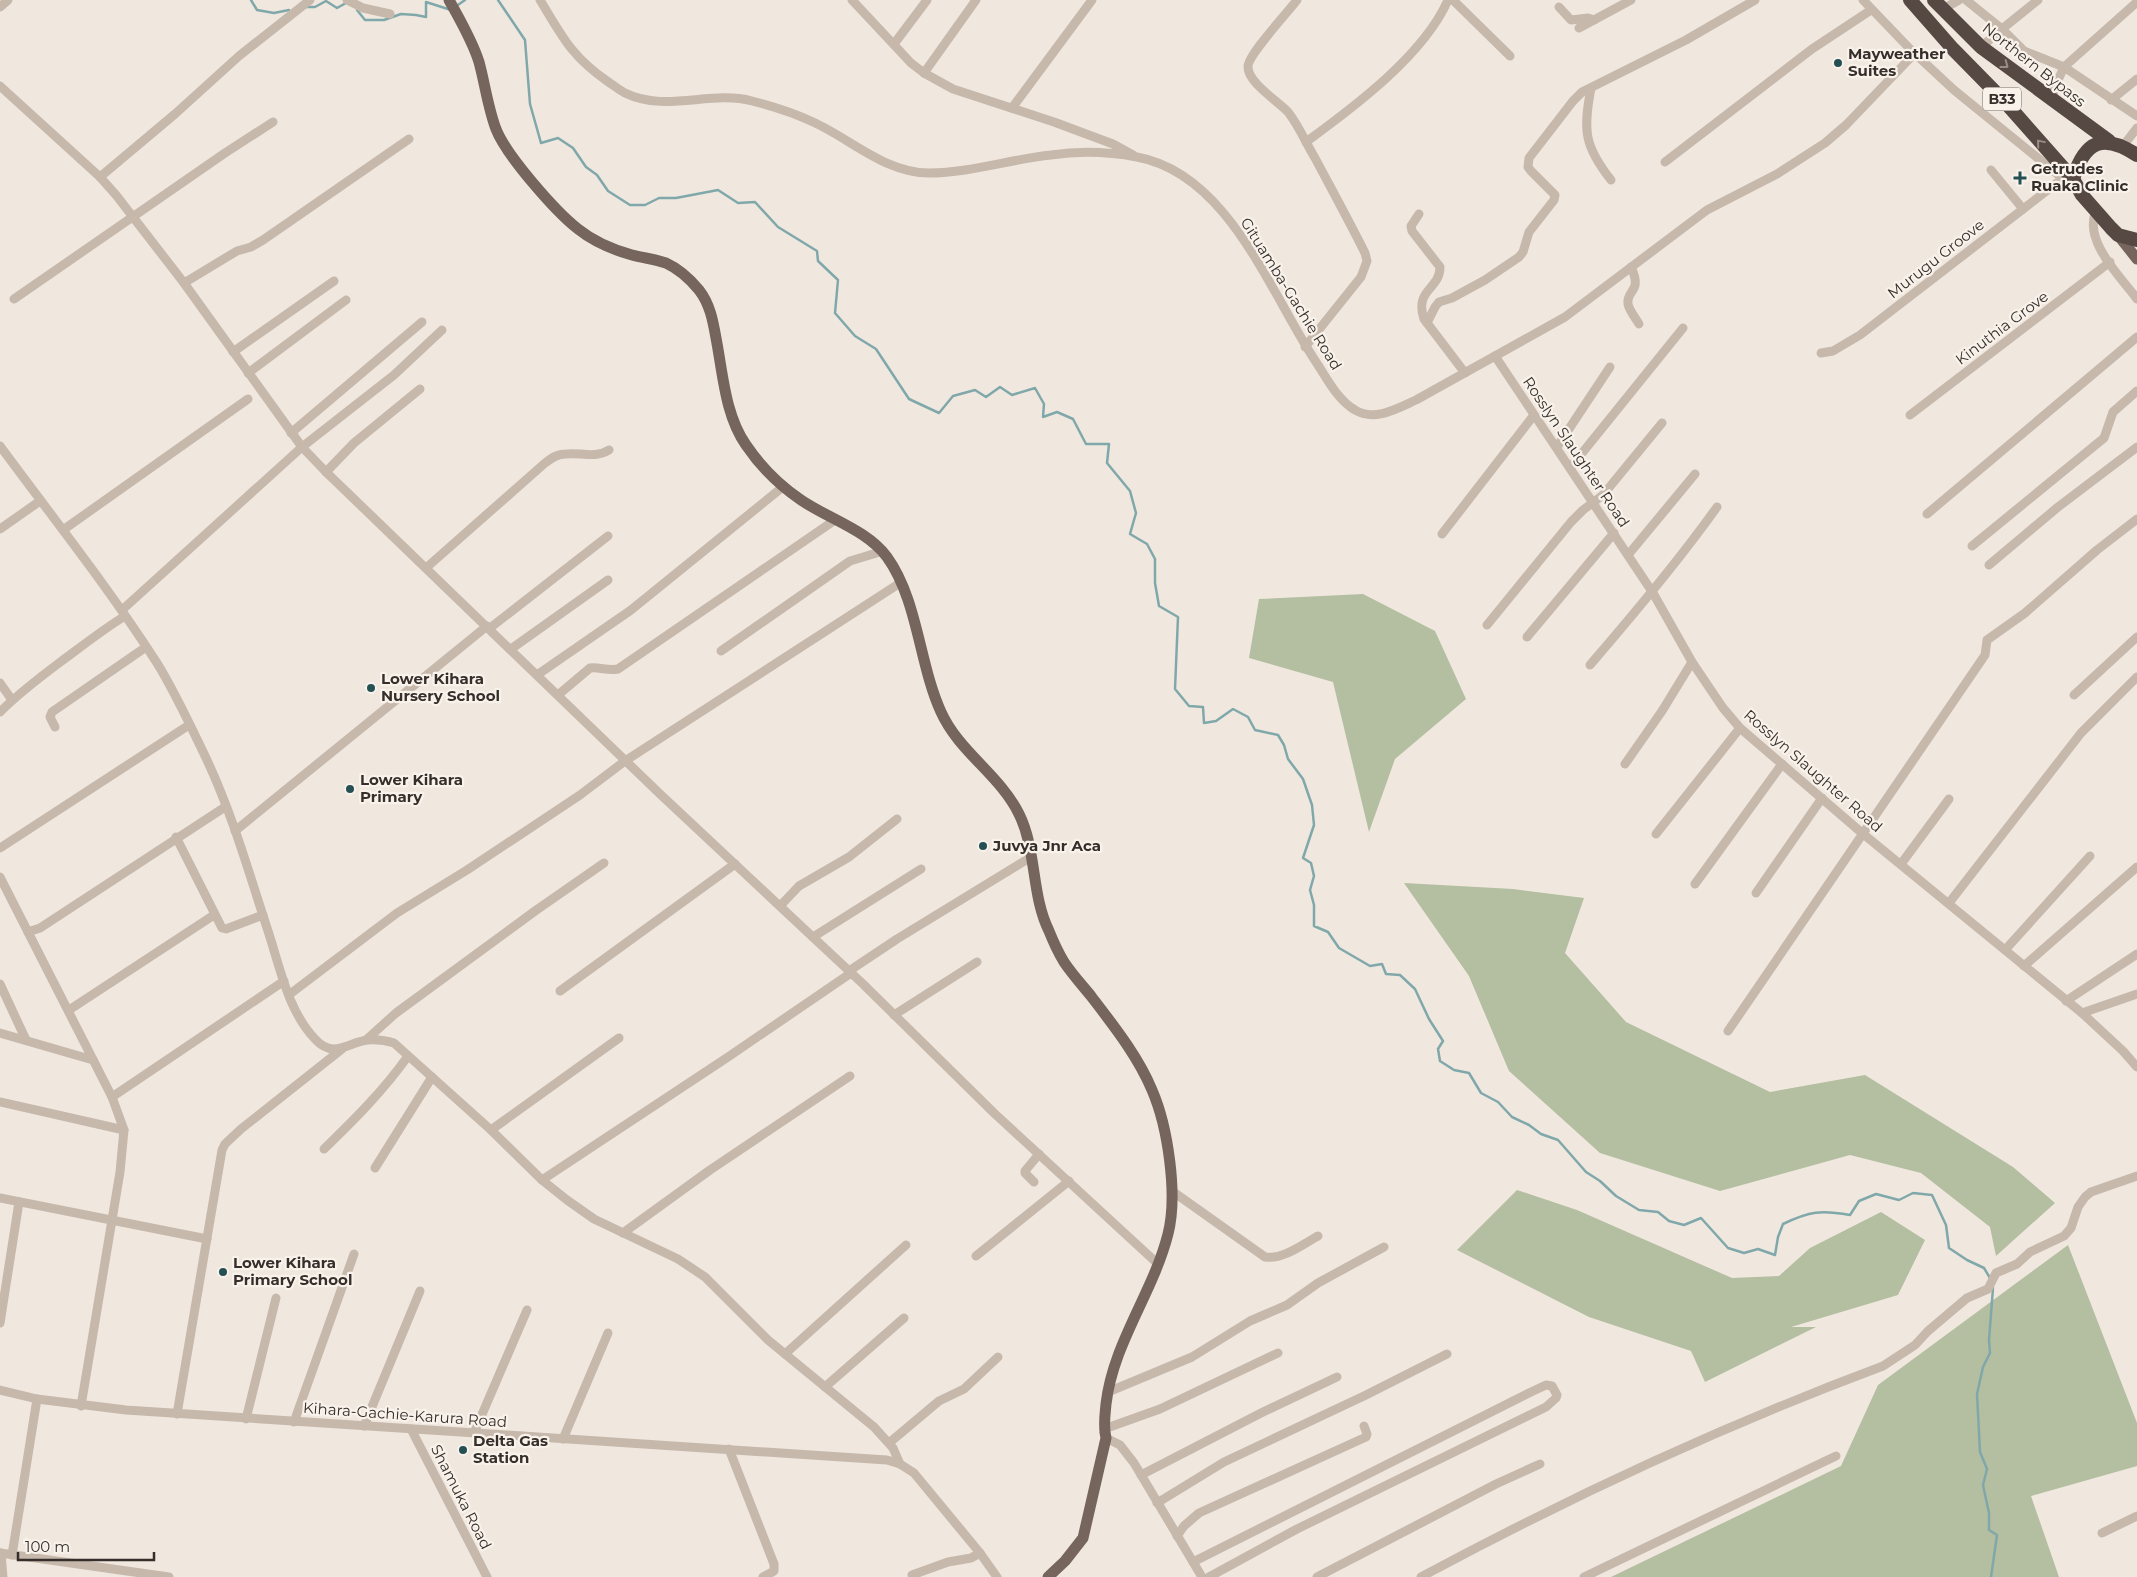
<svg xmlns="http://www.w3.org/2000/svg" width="2137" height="1577" font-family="Montserrat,sans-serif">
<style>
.green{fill:#b4bea0}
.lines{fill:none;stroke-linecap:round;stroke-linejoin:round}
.stream{stroke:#80a8aa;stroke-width:2.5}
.minor{stroke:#c7b8ac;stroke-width:9}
.major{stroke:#76655d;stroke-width:11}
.highway{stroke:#564842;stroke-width:14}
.oneway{stroke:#978c86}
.poi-dot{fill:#245053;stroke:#f8f2eb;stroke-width:2}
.labels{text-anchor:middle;stroke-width:4.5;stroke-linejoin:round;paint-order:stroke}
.shield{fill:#f8f2eb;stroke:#706964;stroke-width:1}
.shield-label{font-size:14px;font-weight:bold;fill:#362e2a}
.poi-label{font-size:15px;font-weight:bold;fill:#362e2a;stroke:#f8f2eb;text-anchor:start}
.street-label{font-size:15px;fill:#362e2a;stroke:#f8f2eb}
</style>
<rect width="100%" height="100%" fill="#f0e8df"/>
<g class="green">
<path d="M 1363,594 L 1435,631 L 1466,699 L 1395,759 L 1369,832 L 1333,682 L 1249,658 L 1259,599 Z"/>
<path d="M 1404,883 L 1513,889 L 1584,898 L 1565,953 L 1626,1022 L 1770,1092 L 1865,1075 L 2013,1167 L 2055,1203 L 1996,1256 L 1990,1227 L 1921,1173 L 1850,1155 L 1720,1191 L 1600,1153 L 1509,1071 L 1469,976 Z"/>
<path d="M 1517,1190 L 1577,1210 L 1732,1278 L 1779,1276 L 1810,1248 L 1881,1212 L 1925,1240 L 1898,1295 L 1791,1327 L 1816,1327 L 1705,1382 L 1691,1351 L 1589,1317 L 1457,1250 Z"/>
<path d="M 2068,1245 L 2137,1423 L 2137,1466 L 2031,1496 L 2059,1577 L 1611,1577 L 1841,1466 L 1878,1385 Z"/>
</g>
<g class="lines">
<g class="stream">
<path d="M 251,0 L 257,10 L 274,13 L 289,10"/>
<path d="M 498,0 L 525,40 L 530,104 L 541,143 L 558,138 L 573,148 L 586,167 L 597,175 L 608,191 L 630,205 L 645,205 L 659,198 L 676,198 L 718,190 L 738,203 L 755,202 L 778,227 L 817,251 L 818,261 L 838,280 L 835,313 L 855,336 L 876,349 L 909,399 L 939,413 L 953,396 L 975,390 L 986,397 L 1000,387 L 1012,395 L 1035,388 L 1044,404 L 1043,417 L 1057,412 L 1073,419 L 1086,444 L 1109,444 L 1107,463 L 1130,491 L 1136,513 L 1130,534 L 1147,544 L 1155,559 L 1155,583 L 1159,606 L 1178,617 L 1175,689 L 1189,706 L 1203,707 L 1204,723 L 1216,721 L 1233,709 L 1248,717 L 1255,730 L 1278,735 L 1284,745 L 1288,759 L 1303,779 L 1312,805 L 1314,825 L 1303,858 L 1311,863 L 1314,876 L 1310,890 L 1314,905 L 1314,926 L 1328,932 L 1339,948 L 1370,966 L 1382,964 L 1386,974 L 1400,975 L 1415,989 L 1429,1019 L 1443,1041 L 1438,1049 L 1440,1061 L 1454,1070 L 1469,1073 L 1481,1093 L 1498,1102 L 1512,1117 L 1529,1125 L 1541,1134 L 1558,1140 L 1586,1172 L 1600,1181 L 1616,1196 L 1639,1210 L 1658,1212 L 1669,1221 L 1684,1225 L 1701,1218 L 1728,1248 L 1744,1253 L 1758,1249 L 1775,1255 L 1778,1237 L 1783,1224 C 1810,1211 1821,1210 1850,1215 L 1859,1201 L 1876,1194 L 1899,1200 L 1913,1193 L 1932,1195 L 1946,1225 L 1949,1248 L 1967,1260 L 1984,1268 L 1990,1278"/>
<path d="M 306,7 L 315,7 L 326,1 L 337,8 L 346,3"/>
<path d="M 455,7 L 465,0"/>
<path d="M 357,10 L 365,20 L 384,20 L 401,14 L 416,15 L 426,17 L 426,2 L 451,10"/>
<path d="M 1991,1577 L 1997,1535 L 1989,1530 L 1989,1513 L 1983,1485 L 1987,1469 L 1980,1452 L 1977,1394 L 1983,1367 L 1990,1353 L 1989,1340 L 1993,1288"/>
</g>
<g class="minor">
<path d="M 347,0 L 363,8 L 390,14"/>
<path d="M 540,0 C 562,36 571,56 607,81 C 613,85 619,90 625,93 C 666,113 710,90 752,101 C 772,106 794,113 813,122 C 851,139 885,173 929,173 C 970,173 1011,159 1051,155 C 1078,151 1110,152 1137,157 C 1230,174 1271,296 1318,365 C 1328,381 1339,401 1355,410 C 1375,422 1398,408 1416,400 L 1565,317 L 1707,210 L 1777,174 L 1825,143 L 1846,125 L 1915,53"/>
<path d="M 852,0 L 911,63 L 924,73 L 953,89 L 1054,122 L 1113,144 L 1133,155"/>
<path d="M 1297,0 C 1288,12 1247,56 1248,67 C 1248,83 1278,101 1288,112 C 1299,126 1306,143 1315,158 C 1332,190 1349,221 1365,253 L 1367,261 L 1361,277 L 1305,347"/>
<path d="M 1453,0 L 1510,56"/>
<path d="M 1863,0 L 1911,50 L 1954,90 L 2066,181"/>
<path d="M 1966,0 L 2002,29 L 1981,47"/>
<path d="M 2038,0 L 2002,29 L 2024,51 L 2064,67 L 2137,116"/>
<path d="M 0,7 L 8,0"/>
<path d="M 1559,7 L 1571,20 L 1588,18 L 1594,20"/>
<path d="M 1943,9 L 1959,0"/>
<path d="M 1579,28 L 1631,0"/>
<path d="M 894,44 L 927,0"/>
<path d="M 924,73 L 976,0"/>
<path d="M 0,86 L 100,177 L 116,195 L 184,283 L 302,447 L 326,472 L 660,794 L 863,984 L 994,1113 L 1158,1264"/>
<path d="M 1591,88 C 1583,130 1584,146 1611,180"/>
<path d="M 2111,100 L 2137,79"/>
<path d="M 2052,101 L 2054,89 L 2064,67 L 2137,2"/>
<path d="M 1012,108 L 1092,0"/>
<path d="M 1306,142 C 1354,107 1424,55 1448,0"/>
<path d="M 2123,146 L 2137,128"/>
<path d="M 1665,162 L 1812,49 L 1871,10"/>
<path d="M 1991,170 L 2023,209"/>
<path d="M 100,177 L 175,114 L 239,56 L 310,0"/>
<path d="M 2096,211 C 2083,241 2120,276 2137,299"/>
<path d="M 1419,214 L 1411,226 L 1412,231 L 1440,267 C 1440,290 1414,289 1424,319 L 1465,373"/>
<path d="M 1631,267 C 1643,293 1626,289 1628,304 C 1629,310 1636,319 1639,324"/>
<path d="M 184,283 L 237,251 L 251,247 L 263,240 L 409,139"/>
<path d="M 14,299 L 225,153 L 273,122"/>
<path d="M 1427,323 L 1435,307 L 1439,302 L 1452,298 L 1485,280 L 1519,257 L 1523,252 L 1529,232 L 1554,200 L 1555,195 L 1531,171 L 1528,167 L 1529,158 L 1573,101 L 1582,92 L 1686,40 L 1755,0"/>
<path d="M 233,352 L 334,281"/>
<path d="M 1821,353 L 1833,351 L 1860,335 L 2062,179"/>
<path d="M 1495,356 L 1653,593 L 1692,662 L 1723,708 L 1740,728 L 1862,833 L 2082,1013 L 2123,1051 L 2137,1067"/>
<path d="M 248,373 L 346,300"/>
<path d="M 1910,415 L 2110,262"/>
<path d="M 291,433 L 422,322"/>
<path d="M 0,446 C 53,518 109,588 157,663 C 175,692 191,727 206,758 C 232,813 249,873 268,931 C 280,967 288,1011 315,1039 C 333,1059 347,1043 367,1040 C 377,1039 385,1040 394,1043 L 491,1130 L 542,1180 L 567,1200 L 594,1219 L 678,1259 L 705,1277 L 768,1340 L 874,1427 L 893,1448 L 900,1464"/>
<path d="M 1557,447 L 1610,367"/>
<path d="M 1570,468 L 1683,328"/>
<path d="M 326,472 L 354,443 L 420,389"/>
<path d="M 1927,514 L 2137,337"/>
<path d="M 0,529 L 40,501"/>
<path d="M 63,530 L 248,399"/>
<path d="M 1442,534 L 1534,415"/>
<path d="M 1972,546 L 2104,438 L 2113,412 L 2137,391"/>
<path d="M 1628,555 L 1695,474"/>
<path d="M 1989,565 L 2058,507 L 2137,447"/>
<path d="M 426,568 L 545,463 C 549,460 554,456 559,455 C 576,450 593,460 609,450"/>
<path d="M 122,610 L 302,447 L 394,375 L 442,330"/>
<path d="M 1487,625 L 1571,522 L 1583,510 L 1603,495 L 1662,423"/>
<path d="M 490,628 L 608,536"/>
<path d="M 1527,637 L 1614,533"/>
<path d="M 511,649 L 608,580"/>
<path d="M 721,651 L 850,561 L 883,551"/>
<path d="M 1590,665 C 1634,614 1678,562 1717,507"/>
<path d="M 537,675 L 631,610 L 784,486"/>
<path d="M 0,683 L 12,700"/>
<path d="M 558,695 L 590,668 C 600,667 608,671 618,669 L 835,520"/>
<path d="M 2074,695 L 2137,637"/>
<path d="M 0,712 C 18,694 39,678 59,663 C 81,647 102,630 125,616"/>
<path d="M 55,727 L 50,717 L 52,712 L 146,647"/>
<path d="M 1625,764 L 1662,711 L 1692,662"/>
<path d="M 235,831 L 487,626"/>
<path d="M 1656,834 L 1740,728"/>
<path d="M 176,837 L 222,928 L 226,929 L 263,915"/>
<path d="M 0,848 L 189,725"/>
<path d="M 1901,864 L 1949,799"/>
<path d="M 0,877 L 112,1097 L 124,1130 L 120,1172 L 81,1406"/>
<path d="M 1695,884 L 1782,764"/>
<path d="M 1756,893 L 1822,798"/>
<path d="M 1949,903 L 2081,733 L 2137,677"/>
<path d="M 780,906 L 799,886 L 849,857 L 897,819"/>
<path d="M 28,932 L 40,928 L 225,807"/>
<path d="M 813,937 L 921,869"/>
<path d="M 2005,950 L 2090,856"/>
<path d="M 2024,966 L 2137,867"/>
<path d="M 849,971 L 897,939 L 1031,857"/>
<path d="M 0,984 L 26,1040"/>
<path d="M 560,991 L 735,864"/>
<path d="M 290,994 L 397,913 L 467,870 L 580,795 L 625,761 L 900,583"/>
<path d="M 2066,1001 L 2137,954"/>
<path d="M 69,1010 L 214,915"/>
<path d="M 2082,1013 L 2137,994"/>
<path d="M 894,1015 L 977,962"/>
<path d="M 1728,1031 L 1985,655 L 1987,640 L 2025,613 L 2097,550 L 2137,519"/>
<path d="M 0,1033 L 93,1060"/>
<path d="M 366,1040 L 396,1013 L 535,911 L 604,863"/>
<path d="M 112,1097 L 284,981"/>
<path d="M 0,1102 L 124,1130"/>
<path d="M 491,1130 L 619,1038"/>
<path d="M 324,1149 C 354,1120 384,1090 408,1056"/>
<path d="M 375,1168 L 432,1077"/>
<path d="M 542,1180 L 728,1057 L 851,973"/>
<path d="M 1034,1182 L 1025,1173 L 1025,1171 L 1039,1154"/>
<path d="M 1172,1191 L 1265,1257 C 1283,1260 1303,1244 1318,1236"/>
<path d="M 0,1198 L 207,1239"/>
<path d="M 623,1233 L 710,1170 L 850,1076"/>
<path d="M 976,1256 L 1069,1181"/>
<path d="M 0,1323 L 19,1202"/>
<path d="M 785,1354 L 906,1245"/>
<path d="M 825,1387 L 904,1318"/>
<path d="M 0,1390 L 37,1399 L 126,1410 L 887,1460 L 900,1464 L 914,1473 L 980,1553 L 997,1577"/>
<path d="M 1108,1392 L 1192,1357 L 1250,1321 L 1287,1305 L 1318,1283 L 1384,1247"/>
<path d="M 177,1414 L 222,1150 L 225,1144 L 241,1129 L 342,1049"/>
<path d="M 246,1419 L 276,1298"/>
<path d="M 294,1422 L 354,1254"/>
<path d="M 364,1426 L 420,1291"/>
<path d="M 411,1429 L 487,1577"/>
<path d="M 1104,1429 L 1160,1409 L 1278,1353"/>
<path d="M 474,1433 L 527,1310"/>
<path d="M 1106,1438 L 1120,1445 L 1134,1463 L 1202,1577"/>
<path d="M 563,1439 L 608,1333"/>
<path d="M 889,1443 L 939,1401 L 964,1389 L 998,1357"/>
<path d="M 729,1449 L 774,1564 L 774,1571 L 763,1577"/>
<path d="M 1141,1475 L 1263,1412 L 1337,1377"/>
<path d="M 1157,1503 L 1224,1462 L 1366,1395 L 1447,1354"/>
<path d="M 2102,1533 L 2137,1516"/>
<path d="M 1177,1536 L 1184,1526 L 1199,1513 L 1366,1437 L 1367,1434 L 1364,1426"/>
<path d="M 0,1553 L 169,1577"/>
<path d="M 1,1553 L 3,1577"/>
<path d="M 12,1555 L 37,1399"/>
<path d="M 1193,1562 L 1531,1392 L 1546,1385 L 1552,1386 L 1557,1395 L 1556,1398 L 1546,1407 L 1297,1529 L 1209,1577"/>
<path d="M 912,1575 L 948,1562 L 971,1558 L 980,1553"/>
<path d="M 1317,1577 L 1496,1484 L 1540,1464"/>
<path d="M 1421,1577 C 1570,1497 1725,1425 1883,1366 L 1915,1345 L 1928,1331 L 1967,1298 L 1988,1289 L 1996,1273 L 2017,1264 L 2030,1252 L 2064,1236 L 2071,1228 L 2078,1207 L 2085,1197 L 2091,1192 L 2137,1176"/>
<path d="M 1584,1577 L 1836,1456"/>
</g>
<g class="major">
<path d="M 449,0 C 460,20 472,40 479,62 C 485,84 488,108 496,129 C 506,155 555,211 578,229 C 593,241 614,250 632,255 C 643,258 655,259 666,263 C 679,269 690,279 699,290 C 710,304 713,321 716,338 C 723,374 725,415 746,445 C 761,467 779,485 801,500 C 829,519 867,530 887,557 C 918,600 919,664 941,712 C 959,752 1000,775 1019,814 C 1037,850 1031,895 1049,931 C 1053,941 1058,952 1064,962 C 1072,974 1082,985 1091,996 C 1113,1025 1138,1056 1152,1090 C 1168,1127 1178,1195 1168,1234 C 1153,1293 1113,1343 1106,1404 C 1105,1416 1103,1426 1106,1438 L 1083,1538 L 1065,1561 L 1048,1577"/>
<path d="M 2118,235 L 2137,259"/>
</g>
<g class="highway">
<path d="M 1910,0 L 1953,49 L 2006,103 L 2073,179 L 2082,195 L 2111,228 L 2118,235 L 2137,240"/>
<path d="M 1934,0 L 1981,47 L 2109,141"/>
<path d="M 2073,179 C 2085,140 2103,133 2137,155"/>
</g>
</g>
<defs><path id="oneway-chevron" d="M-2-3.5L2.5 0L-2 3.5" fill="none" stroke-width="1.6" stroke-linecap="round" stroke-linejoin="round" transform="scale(1.25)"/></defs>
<g class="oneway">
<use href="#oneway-chevron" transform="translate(2005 65) rotate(37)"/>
<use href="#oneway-chevron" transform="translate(2040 143) rotate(-130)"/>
</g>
<g class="poi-dot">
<circle cx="1838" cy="63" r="5"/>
<path d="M2017.5 170.5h5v5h5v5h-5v5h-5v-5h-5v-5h5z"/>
<circle cx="371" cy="688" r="5"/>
<circle cx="350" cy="789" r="5"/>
<circle cx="983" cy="846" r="5"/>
<circle cx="223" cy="1272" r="5"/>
<circle cx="463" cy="1450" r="5"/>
</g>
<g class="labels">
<rect class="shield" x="1983" y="87.5" width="38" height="23" rx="4"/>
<g class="shield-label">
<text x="2002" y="104">B33</text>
</g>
<g class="poi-label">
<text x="1848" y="59">Mayweather<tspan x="1848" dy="17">Suites</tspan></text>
<text x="2031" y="174">Getrudes<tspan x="2031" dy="17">Ruaka Clinic</tspan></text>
<text x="381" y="684">Lower Kihara<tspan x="381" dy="17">Nursery School</tspan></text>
<text x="360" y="785">Lower Kihara<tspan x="360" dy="17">Primary</tspan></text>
<text x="993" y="851">Juvya Jnr Aca</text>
<text x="233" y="1268">Lower Kihara<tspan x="233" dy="17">Primary School</tspan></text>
<text x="473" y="1446">Delta Gas<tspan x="473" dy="17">Station</tspan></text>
</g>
<g class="street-label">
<text transform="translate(2034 65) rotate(38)" y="5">Northern Bypass</text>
<text transform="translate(1936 259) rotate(-38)" y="5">Murugu Groove</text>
<text transform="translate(1291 294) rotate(58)" y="5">Gituamba-Gachie Road</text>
<text transform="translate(2002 328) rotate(-37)" y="5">Kinuthia Grove</text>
<text transform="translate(1576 452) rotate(56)" y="5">Rosslyn Slaughter Road</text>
<text transform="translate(1813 771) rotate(41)" y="5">Rosslyn Slaughter Road</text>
<text transform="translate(405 1415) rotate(4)" y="5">Kihara-Gachie-Karura Road</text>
<text transform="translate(461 1497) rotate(63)" y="5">Shamuka Road</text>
</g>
</g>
<path d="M18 1552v8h136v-8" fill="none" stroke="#362e2a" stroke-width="2.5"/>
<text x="25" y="1552" font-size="15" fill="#362e2a" stroke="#f8f2eb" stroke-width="4" paint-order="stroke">100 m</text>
</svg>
